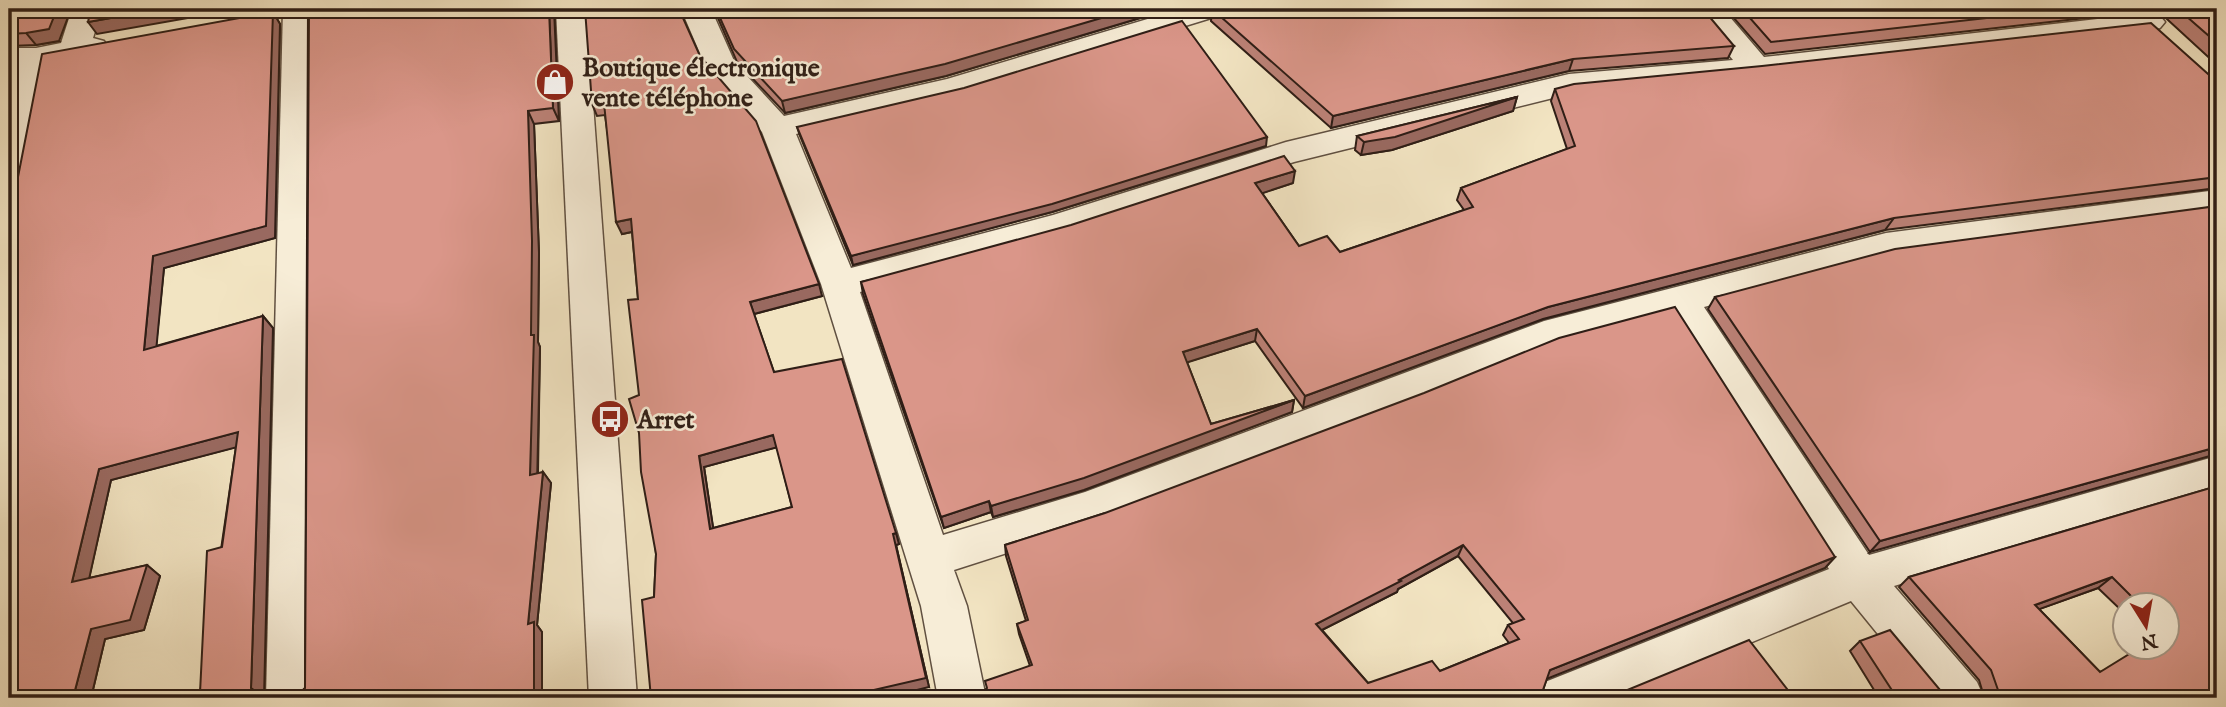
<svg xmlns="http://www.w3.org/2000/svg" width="2226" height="707" font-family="'IM FELL English',serif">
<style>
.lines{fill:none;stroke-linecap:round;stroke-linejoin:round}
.minor-casing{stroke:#605041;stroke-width:3}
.tertiary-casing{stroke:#605041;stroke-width:3}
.minor{fill:#f7edd7;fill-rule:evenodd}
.tertiary{fill:#f7edd7;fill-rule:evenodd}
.wall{fill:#bb8176;stroke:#2f1e16;stroke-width:2;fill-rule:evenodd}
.shaded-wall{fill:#996960;stroke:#2f1e16;stroke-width:2}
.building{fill:#da9689;stroke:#2f1e16;stroke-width:2;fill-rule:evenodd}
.labels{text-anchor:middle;stroke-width:5;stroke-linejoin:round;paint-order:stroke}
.poi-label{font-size:26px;font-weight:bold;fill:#2f1e16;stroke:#f7edd7;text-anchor:start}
</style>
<rect width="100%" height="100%" fill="#f2e4c2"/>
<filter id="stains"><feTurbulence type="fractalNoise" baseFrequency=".00286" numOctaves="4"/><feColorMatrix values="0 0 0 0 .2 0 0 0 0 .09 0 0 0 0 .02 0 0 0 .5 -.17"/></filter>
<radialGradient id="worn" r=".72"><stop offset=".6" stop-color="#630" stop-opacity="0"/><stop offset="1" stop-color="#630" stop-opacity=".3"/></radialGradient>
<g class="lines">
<g class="minor-casing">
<g id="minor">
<path d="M 72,9 L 102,9 L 93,38 L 104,41 L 108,47 L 104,53 L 50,64 L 26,194 L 21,202 L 9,206 L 9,114 L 19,66 L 9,66 L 9,48 L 36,48 L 61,43 Z"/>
<path d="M 283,9 L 313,9 L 314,698 L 266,698 Z"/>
<path d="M 681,9 L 711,9 L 735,63 L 784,116 L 947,79 L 1181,9 L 1226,9 L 1221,15 L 964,94 L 796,134 L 851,268 L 1053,215 L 1286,142 L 1569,74 L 1733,60 L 1692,9 L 1723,9 L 1764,57 L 2150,13 L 2160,16 L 2165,22 L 2160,28 L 2150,31 L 1756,76 L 1569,94 L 1294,162 L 1071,235 L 860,292 L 943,535 L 1085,492 L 1544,321 L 1886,233 L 2217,190 L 2217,214 L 1886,259 L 1704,307 L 1869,555 L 2217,456 L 2217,490 L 1894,586 L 1977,682 L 1984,698 L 1930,698 L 1851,601 L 1617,698 L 1538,698 L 1545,682 L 1829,569 L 1670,316 L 1553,347 L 1419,402 L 1104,522 L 954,570 L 967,606 L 986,698 L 938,698 L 921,606 L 821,284 L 762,132 L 706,67 Z"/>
</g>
</g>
<g class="tertiary-casing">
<path id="tertiary" d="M 556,9 L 586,9 L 637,698 L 589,698 Z"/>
</g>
<use href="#minor" class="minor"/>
<use href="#tertiary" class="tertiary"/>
</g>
<g class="wall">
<path d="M 9,9 L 59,41 L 36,45 L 9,46 Z"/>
<path d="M 308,9 L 554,9 L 559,121 L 534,124 L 539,253 L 538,342 L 540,347 L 538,474 L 543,472 L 551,483 L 537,625 L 542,632 L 542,698 L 200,693 L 236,447 L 111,480 L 89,578 L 147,565 L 160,576 L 144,630 L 105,639 L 91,698 L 9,193 L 273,12 L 280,24 L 275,238 L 164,268 L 156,346 L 263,316 L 273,328 L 264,691 L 302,691 L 305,688 Z"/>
<path d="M 714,9 L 1167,9 L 1167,10 L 946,76 L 785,113 L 737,62 Z"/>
<path d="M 1212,9 L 1734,46 L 1728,58 L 1569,71 L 1331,128 L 1211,21 Z"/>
<path d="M 1726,9 L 2125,9 L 2121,14 L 1765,54 Z"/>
<path d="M 2156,9 L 2217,9 L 2217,65 Z"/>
<path d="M 700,56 L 822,296 L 754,314 L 774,372 L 896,533 L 899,544 L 896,545 L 929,687 L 654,597 L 656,554 L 639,395 L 638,299 L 632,232 L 622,234 L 605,115 L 597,116 L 592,104 ZM 777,447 L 792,507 L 713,528 L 704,467 Z"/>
<path d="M 2216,81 L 2217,82 L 2217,188 L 1885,230 L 1543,319 L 1303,408 L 1255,341 L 1187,362 L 1211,424 L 1294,400 L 1292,412 L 1084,490 L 993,517 L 991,512 L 944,528 L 863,294 L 861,282 L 1293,183 L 1262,193 L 1299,246 L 1340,252 L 1464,210 L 1457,200 L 1461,188 L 1567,149 L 1551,101 L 1555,89 Z"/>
<path d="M 1517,97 L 1513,111 L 1392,150 L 1361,155 L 1355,150 L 1357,136 Z"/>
<path d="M 797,127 L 1266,146 L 1052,212 L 853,265 L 800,136 Z"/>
<path d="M 2217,206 L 1870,552 L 1708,309 L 1715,297 Z"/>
<path d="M 2217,486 L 2217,698 L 1879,698 L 1850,651 L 1860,641 L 1940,690 L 1982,690 L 1979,680 L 1899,587 L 1909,577 ZM 2098,588 L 2124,613 L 2124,606 L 2166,606 L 2166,648 L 2100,672 L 2039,609 Z"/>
<path d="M 1105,513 L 1835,557 L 1825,568 L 1547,678 L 1543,690 L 984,691 L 1030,666 L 1019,634 L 1017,624 L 1026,621 L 1006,556 L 1005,545 ZM 1458,556 L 1513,623 L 1508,625 L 1503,635 L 1509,643 L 1440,671 L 1368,683 L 1322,630 L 1397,592 L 1398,589 Z"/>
</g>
<g class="shaded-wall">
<path d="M 57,9 L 71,9 L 59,41 L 36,45 L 26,33 Z"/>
<path d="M 162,9 L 239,9 L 97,34 L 88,22 Z"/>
<path d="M 549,9 L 554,9 L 559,121 L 553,108 Z"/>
<path d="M 1132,9 L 1167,9 L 1167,10 L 946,76 L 785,113 L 782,101 Z"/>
<path d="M 273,12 L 280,24 L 275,238 L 164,268 L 155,362 L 144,350 L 153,256 Z"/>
<path d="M 1573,59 L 1569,71 L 1331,128 L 1333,116 Z"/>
<path d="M 9,60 L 16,69 L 9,102 Z"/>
<path d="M 1517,97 L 1513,111 L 1392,150 L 1361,155 L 1364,142 Z"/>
<path d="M 528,111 L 534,124 L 539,253 L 538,342 L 540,347 L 537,487 L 530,475 L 531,335 Z"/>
<path d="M 1267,137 L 1266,146 L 1052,212 L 853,265 L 851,256 Z"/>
<path d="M 1295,171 L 1293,183 L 1254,196 L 1255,183 Z"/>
<path d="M 1894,218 L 1885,230 L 1543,319 L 1303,408 L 1305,396 L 1548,307 Z"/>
<path d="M 631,219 L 636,231 L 622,234 L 616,222 Z"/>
<path d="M 819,284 L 822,296 L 754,314 L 750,302 Z"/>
<path d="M 263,316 L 273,328 L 264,698 L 251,688 Z"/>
<path d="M 1257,329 L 1255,341 L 1182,364 L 1183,352 Z"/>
<path d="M 1294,400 L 1292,412 L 1084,490 L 993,517 L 991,506 Z"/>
<path d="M 238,432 L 249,444 L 111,480 L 86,593 L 72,582 L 99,469 Z"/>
<path d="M 773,435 L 778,447 L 704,467 L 715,540 L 710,529 L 699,456 Z"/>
<path d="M 2217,447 L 2217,454 L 1870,552 L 1880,541 Z"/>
<path d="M 543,472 L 551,483 L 537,625 L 542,632 L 542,698 L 534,698 L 528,624 Z"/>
<path d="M 989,501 L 991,512 L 944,528 L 941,517 Z"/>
<path d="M 896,533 L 899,544 L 896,545 L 929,687 L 885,698 L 866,698 L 865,692 L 893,534 Z"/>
<path d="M 1463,545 L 1458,556 L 1398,589 L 1397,592 L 1314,634 L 1316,624 Z"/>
<path d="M 1835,557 L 1825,568 L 1544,680 L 1550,670 Z"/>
<path d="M 147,565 L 160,576 L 144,630 L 105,639 L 91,698 L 73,698 L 91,629 Z"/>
<path d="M 2112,577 L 2098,588 L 2023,615 L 2035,605 Z"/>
</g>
<g class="building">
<path d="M 9,9 L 57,9 L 49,29 L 26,33 L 9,34 Z"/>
<path d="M 91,9 L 162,9 L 88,22 Z"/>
<path d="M 309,9 L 549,9 L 553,108 L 528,111 L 532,241 L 531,335 L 534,335 L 530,475 L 543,472 L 528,624 L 534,622 L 534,698 L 162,698 L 200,693 L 207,551 L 222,547 L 238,432 L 99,469 L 72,582 L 147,565 L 130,620 L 91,629 L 73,698 L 9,698 L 9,193 L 10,192 L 17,182 L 42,54 L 273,12 L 266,226 L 153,256 L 144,350 L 263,316 L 251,688 L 254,691 L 302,691 L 305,688 Z"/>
<path d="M 585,9 L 679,9 L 700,56 L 756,121 L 819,284 L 750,302 L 774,372 L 842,359 L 896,533 L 893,534 L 926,678 L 865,692 L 866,698 L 651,698 L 642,600 L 654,597 L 656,554 L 641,472 L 639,433 L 629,399 L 639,395 L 628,300 L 638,299 L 631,219 L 616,222 L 604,103 L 592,104 ZM 773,435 L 792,507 L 710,529 L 699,456 Z"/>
<path d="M 716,9 L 1132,9 L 945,64 L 782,101 L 734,49 Z"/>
<path d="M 1212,9 L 1703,9 L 1734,46 L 1573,59 L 1333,116 Z"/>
<path d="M 1742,9 L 2068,9 L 1771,42 Z"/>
<path d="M 2178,9 L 2217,9 L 2217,43 Z"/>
<path d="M 1182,21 L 1267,137 L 1052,204 L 851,256 L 797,127 L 964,88 Z"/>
<path d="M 2151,23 L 2217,82 L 2217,177 L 1894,218 L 1548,307 L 1305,396 L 1257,329 L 1183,352 L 1211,424 L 1294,400 L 1084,478 L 991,506 L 989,501 L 941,517 L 861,282 L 1071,225 L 1284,156 L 1295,171 L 1255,183 L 1299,246 L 1327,236 L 1340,252 L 1473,207 L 1461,188 L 1575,146 L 1555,89 L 1574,84 L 1762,66 Z"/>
<path d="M 1517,97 L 1395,137 L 1364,142 L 1357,136 Z"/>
<path d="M 2217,206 L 2217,447 L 1880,541 L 1715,297 L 1895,249 Z"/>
<path d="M 1675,307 L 1835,557 L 1550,670 L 1543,690 L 1625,691 L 1749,640 L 1794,698 L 965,698 L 964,691 L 984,691 L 987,688 L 985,681 L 1032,665 L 1017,624 L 1028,620 L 1005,545 L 1105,513 L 1424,393 L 1559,338 ZM 1463,545 L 1524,619 L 1508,625 L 1519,639 L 1440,671 L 1432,661 L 1368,683 L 1316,624 L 1401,581 L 1399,580 Z"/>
<path d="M 2217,486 L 2217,698 L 1897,698 L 1860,641 L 1890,630 L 1940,690 L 1998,690 L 1991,670 L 1909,577 ZM 2112,577 L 2141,606 L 2166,606 L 2166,648 L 2139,648 L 2100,672 L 2035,605 Z"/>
</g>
<defs>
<g id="shop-disc" transform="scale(2.0125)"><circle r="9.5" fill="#8f2418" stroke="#f7edd7"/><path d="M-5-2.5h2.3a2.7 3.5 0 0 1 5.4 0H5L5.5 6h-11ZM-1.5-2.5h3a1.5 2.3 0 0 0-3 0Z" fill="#fff"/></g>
<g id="bus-disc" transform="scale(2.0125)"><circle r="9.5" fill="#8f2418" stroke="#f7edd7"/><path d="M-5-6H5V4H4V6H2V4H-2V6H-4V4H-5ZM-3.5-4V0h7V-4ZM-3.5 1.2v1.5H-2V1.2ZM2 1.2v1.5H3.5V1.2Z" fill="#fff"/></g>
</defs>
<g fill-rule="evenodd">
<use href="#shop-disc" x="555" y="82"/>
<use href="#bus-disc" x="610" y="419"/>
</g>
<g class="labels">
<g class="poi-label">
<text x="582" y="76">Boutique électronique<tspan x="582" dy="30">vente téléphone</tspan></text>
<text x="637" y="428">Arret</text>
</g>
</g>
<rect width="2226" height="707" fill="none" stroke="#f2e4c2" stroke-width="35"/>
<rect x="10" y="10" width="2205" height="686" fill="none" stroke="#2f1e16" stroke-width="3.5"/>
<rect x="18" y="18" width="2191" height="672" fill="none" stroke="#2f1e16" stroke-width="2"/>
<g transform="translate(2146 626) rotate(169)"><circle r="33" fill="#f7edd7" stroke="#a79a8a" stroke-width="2"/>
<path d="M0-5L12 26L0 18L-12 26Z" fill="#8f2418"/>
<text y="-10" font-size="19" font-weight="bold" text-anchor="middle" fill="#2f1e16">N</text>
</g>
<rect width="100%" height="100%" filter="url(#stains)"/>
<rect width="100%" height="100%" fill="url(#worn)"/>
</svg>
